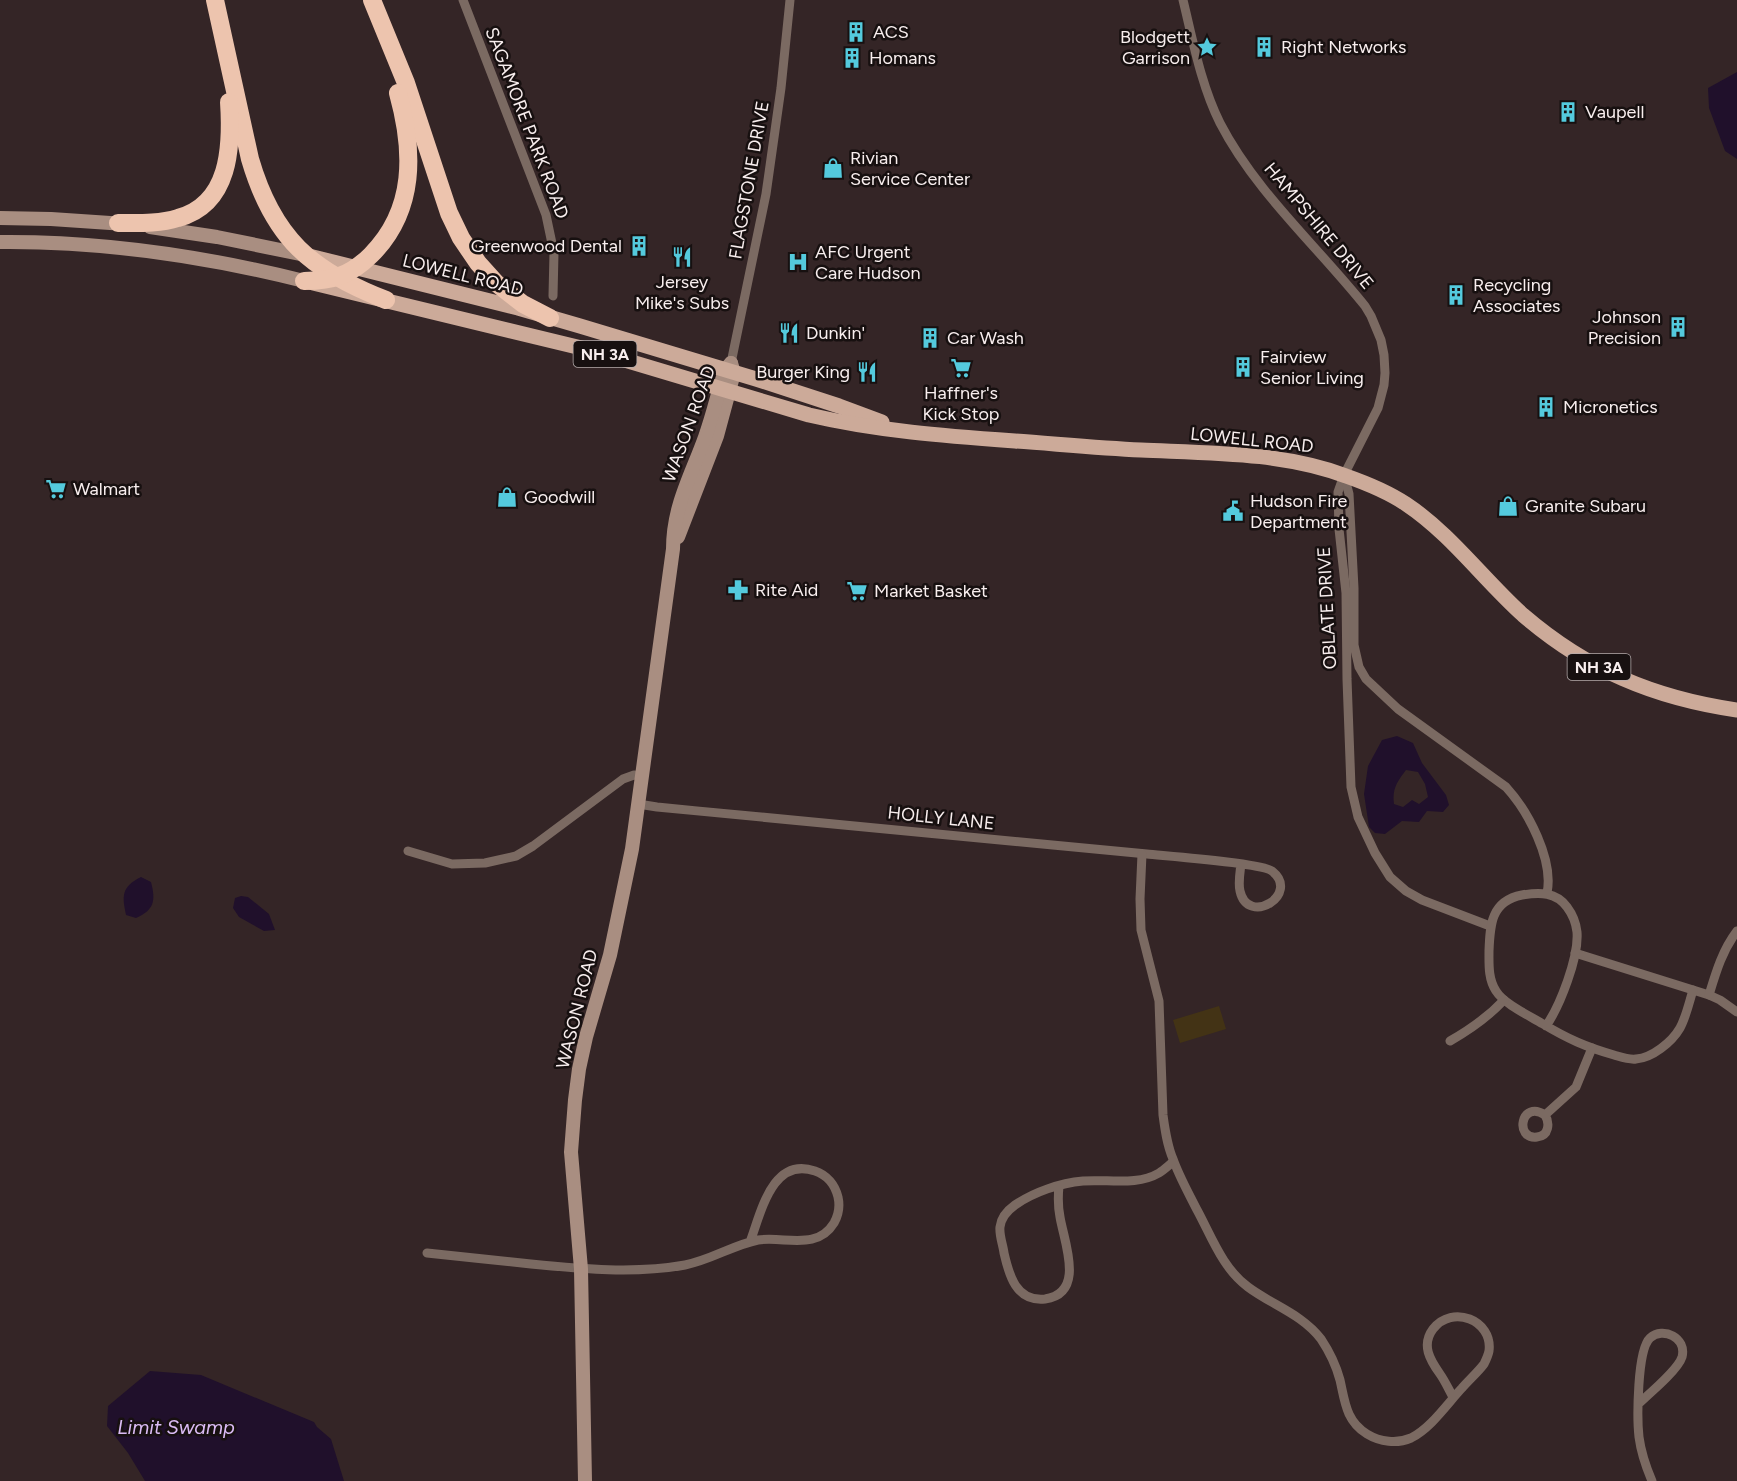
<svg xmlns="http://www.w3.org/2000/svg" width="1737" height="1481" font-family="Figtree,sans-serif">
<style>
.green{fill:#433315}
.water{fill:#20102b;fill-rule:evenodd}
.lines{fill:none;stroke-linecap:round;stroke-linejoin:round}
.street{stroke:#7b6a62;stroke-width:9}
.secondary{stroke:#a98e81;stroke-width:14}
.primary{stroke:#ca9;stroke-width:15}
.highway{stroke:#edc4ae;stroke-width:18}
.labels{text-anchor:middle;stroke-width:5;stroke-linejoin:round;paint-order:stroke}
.shield{fill:#171010;stroke:#b4abab;stroke-width:1.5}
.shield-label{font-size:16px;font-weight:bold;fill:#f8eeee}
.poi-label{font-size:18px;fill:#f8eeee;stroke:#171010;text-anchor:start}
.street-label{font-size:18px;fill:#f8eeee;stroke:#171010}
.water-label{font-size:20px;font-style:italic;fill:#dabbf4;stroke:#171010}
</style>
<rect width="100%" height="100%" fill="#342526"/>
<path class="green" d="M 1219,1006 L 1226,1029 L 1180,1043 L 1173,1020 Z"/>
<g class="water">
<path d="M 1737,72 L 1737,159 L 1725,151 L 1709,108 L 1708,88 Z"/>
<path d="M 1397,736 L 1413,743 L 1422,763 L 1446,795 L 1449,805 L 1443,812 L 1427,811 L 1419,822 L 1402,821 L 1385,834 L 1375,833 L 1369,827 L 1364,794 L 1368,766 L 1382,740 ZM 1406,770 L 1418,772 L 1425,784 L 1428,797 L 1419,804 L 1412,800 L 1403,807 L 1394,804 C 1392,789 1397,782 1406,770 Z"/>
<path d="M 141,877 L 151,882 C 156,901 154,910 136,918 L 126,915 C 122,896 121,887 141,877 Z"/>
<path d="M 241,896 L 248,897 L 269,914 L 275,930 L 264,931 L 239,917 L 233,908 L 235,898 Z"/>
<path d="M 150,1371 L 201,1375 L 314,1422 L 317,1427 L 331,1439 L 344,1481 L 145,1481 L 128,1453 L 107,1426 L 108,1406 Z"/>
</g>
<g class="lines">
<g class="street">
<path d="M 463,0 L 546,215 L 554,253 L 553,296"/>
<path d="M 1183,0 C 1193,41 1201,85 1220,123 C 1255,191 1317,246 1365,306 L 1371,316 L 1381,340 L 1384,355 L 1385,373 L 1384,385 L 1378,408 L 1344,475 L 1338,492 L 1339,529 L 1346,593 L 1347,679 L 1351,787 L 1358,817 L 1375,853 L 1390,877 L 1406,891 L 1422,900 L 1490,926"/>
<path d="M 731,363 L 766,194 L 781,88 L 790,0"/>
<path d="M 1344,475 L 1349,494 L 1354,588 L 1354,645 L 1359,667 L 1366,679 L 1398,709 L 1506,787 C 1528,811 1554,860 1547,893"/>
<path d="M 638,804 L 657,807 C 820,823 983,838 1147,854 C 1166,856 1262,863 1272,871 C 1301,894 1248,927 1240,891 C 1238,883 1240,873 1241,864"/>
<path d="M 408,851 L 452,864 L 485,863 L 516,856 L 533,846 L 623,779 L 634,775 L 642,776"/>
<path d="M 1142,854 L 1140,899 L 1141,930 L 1159,1001 L 1163,1115 C 1165,1130 1167,1145 1173,1159 C 1179,1176 1188,1192 1196,1208 C 1211,1235 1222,1268 1248,1287 C 1272,1305 1302,1314 1321,1339 C 1329,1351 1336,1365 1340,1380 C 1345,1402 1346,1421 1367,1434 C 1380,1442 1397,1444 1411,1438 C 1431,1428 1447,1404 1462,1388 C 1469,1380 1478,1372 1484,1364 C 1486,1360 1488,1356 1489,1351 C 1493,1320 1452,1304 1433,1329 C 1421,1345 1430,1360 1440,1374 C 1445,1381 1449,1390 1453,1397"/>
<path d="M 1575,953 L 1709,995 L 1720,1000 L 1737,1012"/>
<path d="M 1709,995 C 1716,972 1722,951 1737,931"/>
<path d="M 1546,1026 C 1560,1006 1579,957 1577,932 C 1576,923 1573,915 1567,907 C 1556,892 1540,892 1522,895 C 1491,901 1490,925 1489,951 C 1489,964 1488,979 1496,991 C 1504,1004 1530,1016 1543,1024 C 1568,1039 1586,1047 1614,1055 C 1621,1057 1629,1060 1636,1059 C 1652,1058 1672,1042 1680,1028 C 1686,1017 1689,1003 1693,990"/>
<path d="M 1450,1041 C 1471,1029 1488,1017 1504,1000"/>
<path d="M 1545,1115 C 1550,1123 1549,1136 1537,1137 C 1514,1140 1521,1099 1545,1115 L 1576,1087 L 1592,1048"/>
<path d="M 1059,1186 C 1058,1196 1058,1207 1060,1217 C 1064,1242 1086,1293 1045,1299 C 1016,1302 1009,1275 1004,1253 C 1003,1245 999,1235 1000,1227 C 1001,1218 1008,1210 1015,1205 C 1034,1192 1060,1183 1083,1181 C 1108,1179 1137,1186 1159,1173 C 1164,1170 1169,1165 1173,1162"/>
<path d="M 427,1253 C 462,1257 496,1260 531,1264 C 582,1269 635,1274 685,1265 C 711,1260 733,1245 758,1240 C 785,1236 817,1251 834,1223 C 838,1216 840,1206 838,1197 C 835,1185 827,1175 815,1171 C 772,1156 761,1213 750,1242"/>
<path d="M 1638,1404 C 1649,1394 1678,1370 1682,1357 C 1687,1338 1663,1326 1650,1338 C 1637,1350 1637,1419 1639,1437 C 1641,1452 1646,1467 1652,1481"/>
</g>
<g class="secondary">
<path d="M 0,218 L 51,219 L 125,224"/>
<path d="M 150,227 L 217,237 L 305,255"/>
<path d="M 0,242 C 103,241 204,256 304,281"/>
<path d="M 678,537 L 717,436 L 734,373 L 731,363"/>
<path d="M 585,1481 L 581,1269 L 571,1152 L 575,1100 L 579,1069 L 586,1037 L 610,955 L 632,849 L 673,549 C 673,506 691,476 705,437 C 713,415 718,392 725,370 L 731,363"/>
</g>
<g class="primary">
<path d="M 309,256 L 518,308 L 580,326 L 756,379 L 839,406 L 882,422"/>
<path d="M 313,283 L 598,352 L 809,415 C 877,431 946,436 1015,441 C 1057,444 1099,448 1141,450 C 1208,453 1283,452 1346,476 C 1366,483 1388,492 1406,504 C 1451,534 1483,579 1523,615 C 1587,670 1654,698 1737,710"/>
</g>
<g class="highway">
<path d="M 215,0 L 250,159 C 273,238 311,271 386,300"/>
<path d="M 372,0 L 406,83 L 449,213 L 461,238 L 478,263 L 496,283 L 523,304 L 550,318"/>
<path d="M 118,223 C 138,223 159,224 178,218 C 230,204 232,147 229,102"/>
<path d="M 304,281 C 333,281 351,275 371,255 C 416,210 414,151 398,93"/>
</g>
</g>
<defs>
<g id="building-bare" transform="scale(1.62)"><path d="M-4-6H4V6H1V3H-1V6H-4ZM-2.5-4.3h1.7v1.8h-1.7ZM.8-4.3h1.7v1.8H.8ZM-2.5-1h1.7V.8h-1.7ZM.8-1h1.7V.8H.8Z" fill="#54cadd" stroke="#171010" stroke-width="2.5" paint-order="stroke"/></g>
<g id="sight-bare" transform="scale(1.62)"><path d="M0-6L1.8-2.2L6-1.7L2.9 1.2L3.7 5.4L0 3.3L-3.7 5.4L-2.9 1.2L-6-1.7L-1.8-2.2Z" fill="#54cadd" stroke="#171010" stroke-width="2.5" paint-order="stroke"/></g>
<g id="shop-bare" transform="scale(1.62)"><path d="M-5-2.5h2.3a2.7 3.5 0 0 1 5.4 0H5L5.5 6h-11ZM-1.5-2.5h3a1.5 2.3 0 0 0-3 0Z" fill="#54cadd" stroke="#171010" stroke-width="2.5" paint-order="stroke"/></g>
<g id="restaurant-bare" transform="scale(1.62)"><path d="M-5-6h1v4h1v-4h1v4h1v-4h1v5L-1.5 .5V6h-2V.5L-5-1ZM5-6V6H3V1.5H1.5Q1.5-4 5-6Z" fill="#54cadd" stroke="#171010" stroke-width="2.5" paint-order="stroke"/></g>
<g id="hospital-bare" transform="scale(1.62)"><path d="M-5-5h3v3.5h4V-5h3V5h-3V1.5h-4V5h-3Z" fill="#54cadd" stroke="#171010" stroke-width="2.5" paint-order="stroke"/></g>
<g id="supermarket-bare" transform="scale(1.62)"><path d="M-6-5.5h2.5l.6 2H6L4.5 2H-2.5L-4.4-4H-6ZM-1.5 3.2a1.3 1.3 0 1 0 .1 0ZM3 3.2a1.3 1.3 0 1 0 .1 0Z" fill="#54cadd" stroke="#171010" stroke-width="2.5" paint-order="stroke"/></g>
<g id="civic-bare" transform="scale(1.62)"><path d="M-.6-6.5H3V-4.5H.6V-3L4-1V1h2V6H-6V1h2V-1L-.6-3ZM-1.2 2.5V6h2.4V2.5Z" fill="#54cadd" stroke="#171010" stroke-width="2.5" paint-order="stroke"/></g>
<g id="pharmacy-bare" transform="scale(1.62)"><path d="M-2-6h4v4h4v4h-4v4h-4v-4h-4v-4h4Z" fill="#54cadd" stroke="#171010" stroke-width="2.5" paint-order="stroke"/></g>
</defs>
<g fill-rule="evenodd">
<use href="#building-bare" x="856" y="32"/>
<use href="#sight-bare" x="1207" y="47"/>
<use href="#building-bare" x="1264" y="47"/>
<use href="#building-bare" x="852" y="58"/>
<use href="#building-bare" x="1568" y="112"/>
<use href="#shop-bare" x="833" y="168"/>
<use href="#building-bare" x="639" y="246"/>
<use href="#restaurant-bare" x="682" y="257"/>
<use href="#hospital-bare" x="798" y="262"/>
<use href="#building-bare" x="1456" y="295"/>
<use href="#building-bare" x="1678" y="327"/>
<use href="#restaurant-bare" x="789" y="333"/>
<use href="#building-bare" x="930" y="338"/>
<use href="#building-bare" x="1243" y="367"/>
<use href="#supermarket-bare" x="961" y="368"/>
<use href="#restaurant-bare" x="867" y="372"/>
<use href="#building-bare" x="1546" y="407"/>
<use href="#supermarket-bare" x="56" y="489"/>
<use href="#shop-bare" x="507" y="497"/>
<use href="#shop-bare" x="1508" y="506"/>
<use href="#civic-bare" x="1233" y="511"/>
<use href="#pharmacy-bare" x="738" y="590"/>
<use href="#supermarket-bare" x="857" y="591"/>
</g>
<g class="labels">
<g class="shield">
<rect x="573.5" y="341" width="63" height="26" rx="4.5"/>
<rect x="1567.5" y="654" width="63" height="26" rx="4.5"/>
</g>
<g class="shield-label">
<text x="605" y="360">NH 3A</text>
<text x="1599" y="673">NH 3A</text>
</g>
<g class="poi-label">
<text x="873" y="38">ACS</text>
<text x="1190" y="43" text-anchor="end">Blodgett<tspan x="1190" dy="21">Garrison</tspan></text>
<text x="1281" y="53">Right Networks</text>
<text x="869" y="64">Homans</text>
<text x="1585" y="118">Vaupell</text>
<text x="850" y="164">Rivian<tspan x="850" dy="21">Service Center</tspan></text>
<text x="622" y="252" text-anchor="end">Greenwood Dental</text>
<text x="815" y="258">AFC Urgent<tspan x="815" dy="21">Care Hudson</tspan></text>
<text x="682" y="288" text-anchor="middle">Jersey<tspan x="682" dy="21">Mike's Subs</tspan></text>
<text x="1473" y="291">Recycling<tspan x="1473" dy="21">Associates</tspan></text>
<text x="1661" y="323" text-anchor="end">Johnson<tspan x="1661" dy="21">Precision</tspan></text>
<text x="806" y="339">Dunkin'</text>
<text x="947" y="344">Car Wash</text>
<text x="1260" y="363">Fairview<tspan x="1260" dy="21">Senior Living</tspan></text>
<text x="850" y="378" text-anchor="end">Burger King</text>
<text x="961" y="399" text-anchor="middle">Haffner's<tspan x="961" dy="21">Kick Stop</tspan></text>
<text x="1563" y="413">Micronetics</text>
<text x="73" y="495">Walmart</text>
<text x="524" y="503">Goodwill</text>
<text x="1250" y="507">Hudson Fire<tspan x="1250" dy="21">Department</tspan></text>
<text x="1525" y="512">Granite Subaru</text>
<text x="755" y="596">Rite Aid</text>
<text x="874" y="597">Market Basket</text>
</g>
<g class="street-label">
<text transform="translate(527 123) rotate(69)" y="6">SAGAMORE PARK ROAD</text>
<text transform="translate(749 180) rotate(-80)" y="6">FLAGSTONE DRIVE</text>
<text transform="translate(1319 226) rotate(50)" y="6">HAMPSHIRE DRIVE</text>
<text transform="translate(463 275) rotate(14)" y="6">LOWELL ROAD</text>
<text transform="translate(689 424) rotate(-70)" y="6">WASON ROAD</text>
<text transform="translate(1252 440) rotate(6)" y="6">LOWELL ROAD</text>
<text transform="translate(1327 608) rotate(-93)" y="6">OBLATE DRIVE</text>
<text transform="translate(941 818) rotate(6)" y="6">HOLLY LANE</text>
<text transform="translate(577 1009) rotate(-76)" y="6">WASON ROAD</text>
</g>
<g class="water-label">
<text x="176" y="1434">Limit Swamp</text>
</g>
</g>
</svg>
